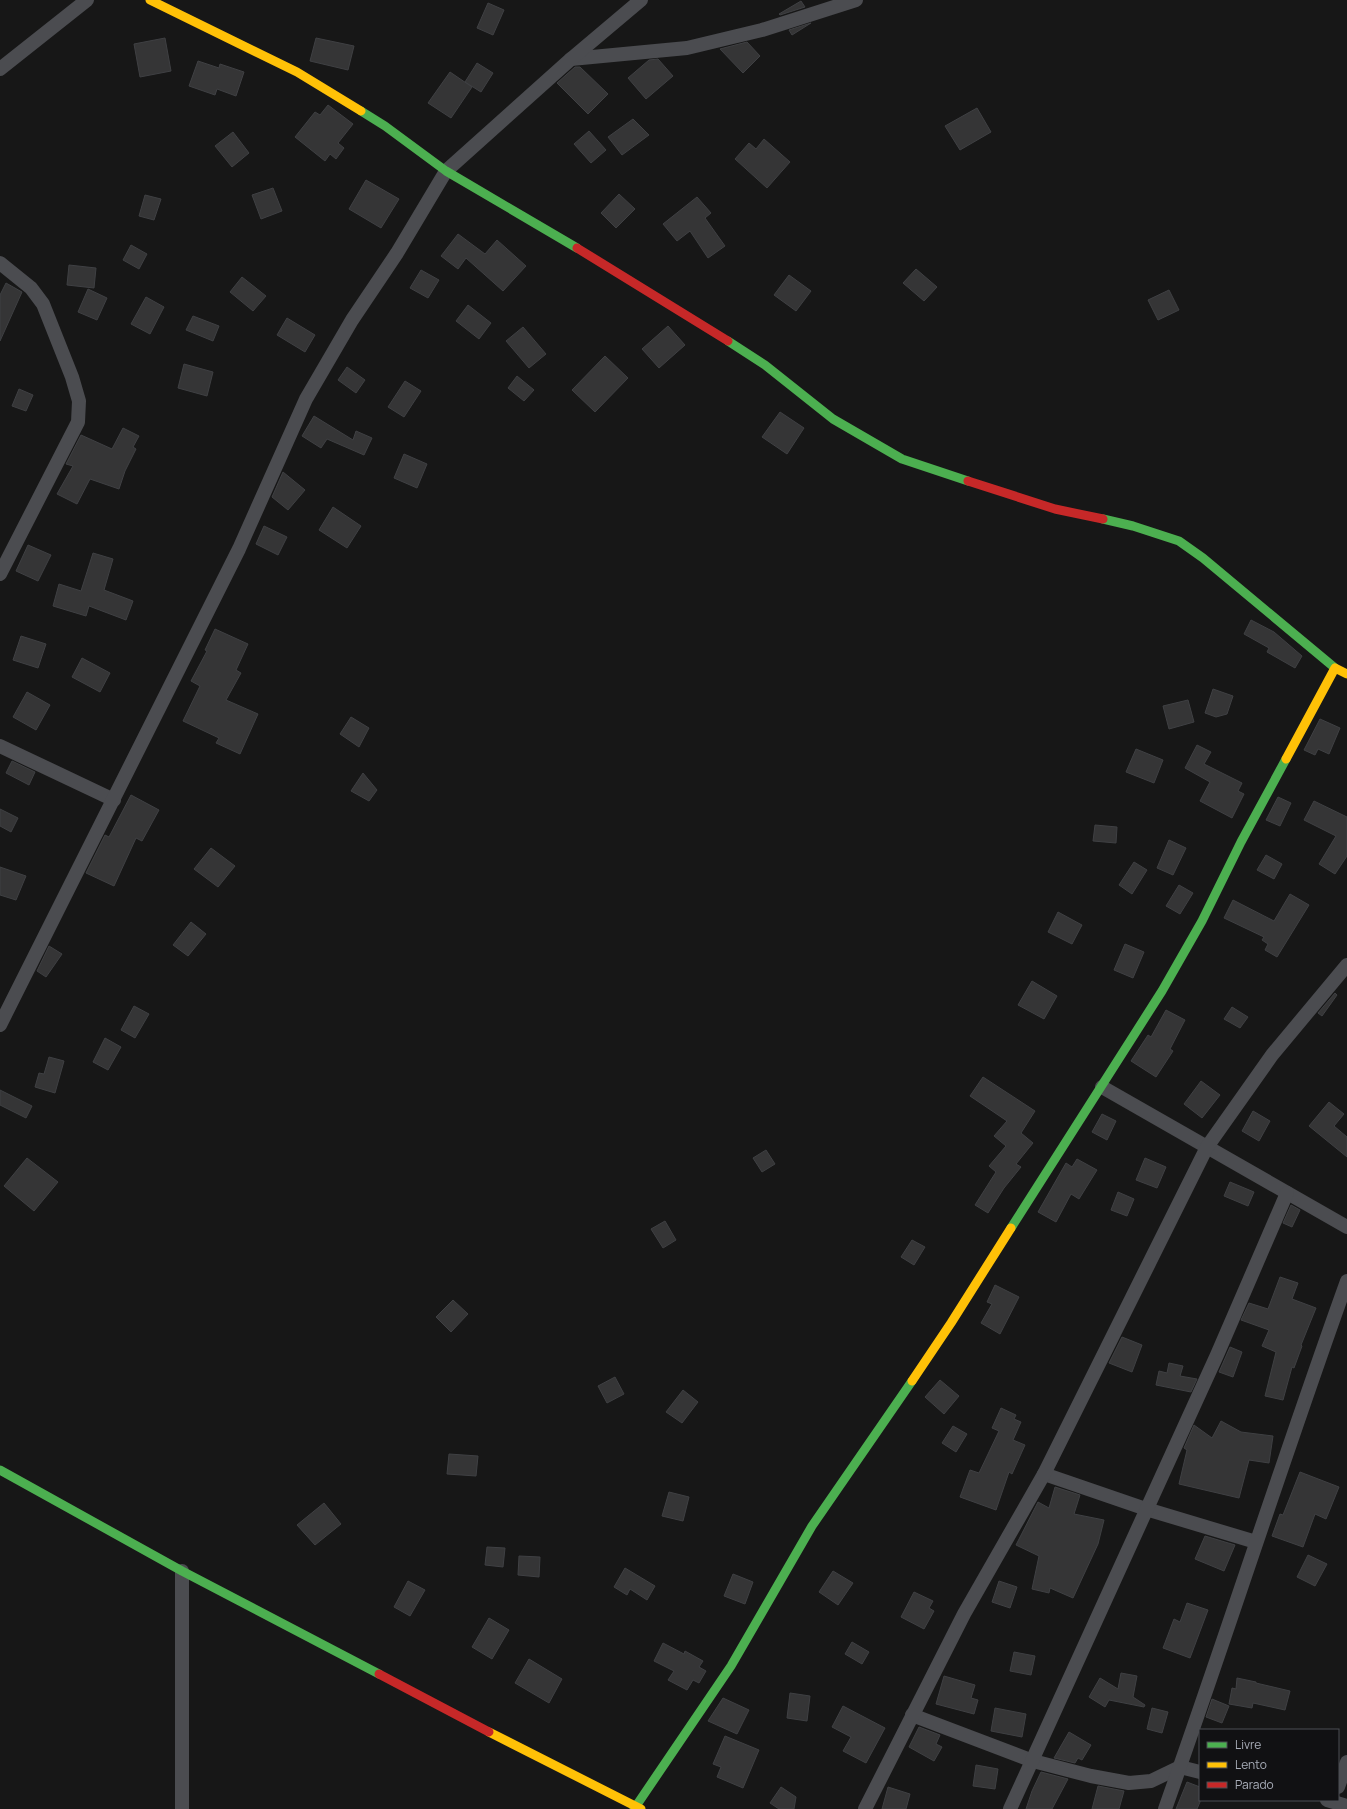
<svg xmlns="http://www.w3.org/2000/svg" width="1347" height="1809" font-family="Manrope,sans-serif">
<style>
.building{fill:#353536;stroke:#3f4043}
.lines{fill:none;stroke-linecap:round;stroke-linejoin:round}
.street{stroke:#4b4c50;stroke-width:14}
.fast{stroke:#4caf50;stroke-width:9}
.slow{stroke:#ffc107;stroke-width:9}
.jam{stroke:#c62828;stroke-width:9}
</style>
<rect width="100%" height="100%" fill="#171717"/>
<g class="building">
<path d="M 801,1 L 805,7 L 780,15 L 779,14 Z"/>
<path d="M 488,3 L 504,10 L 493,35 L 477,28 Z"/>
<path d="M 811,23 L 792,35 L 789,30 Z"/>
<path d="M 165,38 L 171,71 L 140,77 L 134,44 Z"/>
<path d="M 316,38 L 354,46 L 348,70 L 310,61 Z"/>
<path d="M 747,42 L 760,56 L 743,73 L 720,49 Z"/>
<path d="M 658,59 L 673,76 L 646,99 L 628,78 L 649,60 Z"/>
<path d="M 198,61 L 219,68 L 220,64 L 244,72 L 236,96 L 217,89 L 215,95 L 189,86 Z"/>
<path d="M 477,63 L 493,73 L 481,92 L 465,82 Z"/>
<path d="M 575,67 L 580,67 L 608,94 L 588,114 L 557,83 Z"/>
<path d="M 450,72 L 472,87 L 451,118 L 428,103 Z"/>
<path d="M 328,105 L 353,124 L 338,143 L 344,148 L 336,159 L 330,154 L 325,161 L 295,137 L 315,112 L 320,115 Z"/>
<path d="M 977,108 L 991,132 L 960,150 L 945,126 Z"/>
<path d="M 633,119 L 649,135 L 622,155 L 608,137 Z"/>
<path d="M 589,131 L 606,150 L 591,163 L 574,144 Z"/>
<path d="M 233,132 L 249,153 L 232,167 L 215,146 Z"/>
<path d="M 764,139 L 790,162 L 767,188 L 735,159 L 749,143 L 756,149 Z"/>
<path d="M 366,180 L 399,199 L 381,228 L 349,209 Z"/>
<path d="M 273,188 L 282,211 L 261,219 L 252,195 Z"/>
<path d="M 619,194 L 635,209 L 616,228 L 601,213 Z"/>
<path d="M 145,195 L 161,199 L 154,220 L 139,216 Z"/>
<path d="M 697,197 L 711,213 L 705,218 L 725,246 L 708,258 L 690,231 L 677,241 L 663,224 Z"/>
<path d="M 458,234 L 485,254 L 497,240 L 526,266 L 503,291 L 466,258 L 458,269 L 441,256 Z"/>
<path d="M 131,245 L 147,254 L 139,269 L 123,260 Z"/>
<path d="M 69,265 L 96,268 L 94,288 L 67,285 Z"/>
<path d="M 916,269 L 937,287 L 924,301 L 903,283 Z"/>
<path d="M 421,270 L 439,280 L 428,298 L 410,288 Z"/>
<path d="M 789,275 L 811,291 L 796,311 L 774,295 Z"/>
<path d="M 242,277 L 266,296 L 253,311 L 230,292 Z"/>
<path d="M 6,283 L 22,292 L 0,341 L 0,295 Z"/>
<path d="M 88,289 L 107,298 L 97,320 L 78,312 Z"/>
<path d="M 1169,290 L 1179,310 L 1158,320 L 1148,300 Z"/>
<path d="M 146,297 L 164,307 L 150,334 L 131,324 Z"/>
<path d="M 468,305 L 491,323 L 479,339 L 456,321 Z"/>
<path d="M 193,316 L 219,326 L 213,341 L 186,330 Z"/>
<path d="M 287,318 L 315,335 L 305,352 L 277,335 Z"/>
<path d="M 668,326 L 685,345 L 659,368 L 642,349 Z"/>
<path d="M 523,327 L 546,354 L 529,368 L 506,341 Z"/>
<path d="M 605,356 L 628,378 L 595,412 L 572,390 Z"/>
<path d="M 184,364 L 213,372 L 207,396 L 178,388 Z"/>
<path d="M 347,367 L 365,380 L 356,393 L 338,380 Z"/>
<path d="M 517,376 L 534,390 L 524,401 L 508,388 Z"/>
<path d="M 405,381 L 421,391 L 404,417 L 388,407 Z"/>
<path d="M 19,389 L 33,395 L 26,411 L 12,406 Z"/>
<path d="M 780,412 L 804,428 L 787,454 L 762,437 Z"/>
<path d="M 314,416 L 353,440 L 356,431 L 372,438 L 364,455 L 327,439 L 321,448 L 302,436 Z"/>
<path d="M 123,428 L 139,436 L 133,447 L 136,449 L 125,471 L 119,489 L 90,479 L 77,504 L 57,494 L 73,466 L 66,464 L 81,435 L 112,449 Z"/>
<path d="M 404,454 L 427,464 L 417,488 L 394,478 Z"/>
<path d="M 283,472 L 305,490 L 288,510 L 272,497 Z"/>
<path d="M 333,507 L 361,526 L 347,548 L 319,530 Z"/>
<path d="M 264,526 L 287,537 L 278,555 L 256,544 Z"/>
<path d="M 28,545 L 51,555 L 38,581 L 16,571 Z"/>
<path d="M 93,553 L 113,559 L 104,590 L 133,601 L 126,620 L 89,606 L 86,616 L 53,606 L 59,584 L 81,591 Z"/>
<path d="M 1251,620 L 1274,632 L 1302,656 L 1295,668 L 1267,652 L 1269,648 L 1244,634 Z"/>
<path d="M 215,629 L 248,644 L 236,670 L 241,673 L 226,700 L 258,714 L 240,754 L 216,743 L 219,738 L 183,721 L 200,686 L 191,681 L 207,651 L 205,650 Z"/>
<path d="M 21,636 L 46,644 L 38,668 L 13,660 Z"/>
<path d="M 82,658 L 110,673 L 100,692 L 72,677 Z"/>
<path d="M 1213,689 L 1233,696 L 1227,714 L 1216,717 L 1205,713 Z"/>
<path d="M 27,692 L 50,705 L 36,730 L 13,717 Z"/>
<path d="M 1188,700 L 1194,722 L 1169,729 L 1163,706 Z"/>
<path d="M 351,717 L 369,728 L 359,747 L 340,734 Z"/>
<path d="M 1320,719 L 1340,728 L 1329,754 L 1318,749 L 1315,755 L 1304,750 Z"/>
<path d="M 1197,745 L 1211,752 L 1204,764 L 1242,783 L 1238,791 L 1244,794 L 1232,818 L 1200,801 L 1210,782 L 1185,768 Z"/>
<path d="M 1136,749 L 1163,760 L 1154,783 L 1126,772 Z"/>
<path d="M 12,761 L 35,772 L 29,785 L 6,773 Z"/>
<path d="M 363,773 L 377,790 L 369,801 L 351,791 Z"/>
<path d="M 131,795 L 159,810 L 142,841 L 136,838 L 114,886 L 86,873 L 105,835 L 109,837 Z"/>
<path d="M 1278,797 L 1291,803 L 1280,826 L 1266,820 Z"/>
<path d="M 1314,801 L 1347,817 L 1347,856 L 1335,874 L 1319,864 L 1336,836 L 1304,820 Z"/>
<path d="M 0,809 L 18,818 L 11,832 L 0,826 Z"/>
<path d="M 1095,825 L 1117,827 L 1116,843 L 1093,841 Z"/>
<path d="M 1169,840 L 1186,848 L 1173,875 L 1157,868 Z"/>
<path d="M 211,848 L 235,866 L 218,887 L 194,869 Z"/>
<path d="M 1266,855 L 1282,864 L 1274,879 L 1257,870 Z"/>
<path d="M 1134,862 L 1147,870 L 1132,894 L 1119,885 Z"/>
<path d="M 0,867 L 26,876 L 16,900 L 0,895 Z"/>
<path d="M 1179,885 L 1193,893 L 1180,914 L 1166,906 Z"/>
<path d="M 1290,894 L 1309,905 L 1277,957 L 1265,950 L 1268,944 L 1262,940 L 1264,937 L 1224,918 L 1233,900 L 1274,921 Z"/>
<path d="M 1058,912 L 1082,925 L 1072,944 L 1048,932 Z"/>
<path d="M 191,922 L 206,934 L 188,956 L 173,945 Z"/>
<path d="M 1125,944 L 1144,952 L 1133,978 L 1114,970 Z"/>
<path d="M 49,946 L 62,954 L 46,977 L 37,971 Z"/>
<path d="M 1032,981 L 1057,996 L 1044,1019 L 1018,1005 Z"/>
<path d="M 1335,993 L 1337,995 L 1322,1016 L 1318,1013 Z"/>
<path d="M 134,1006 L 149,1014 L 135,1038 L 121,1030 Z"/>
<path d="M 1232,1007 L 1248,1017 L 1240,1028 L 1224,1019 Z"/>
<path d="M 1166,1010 L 1185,1020 L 1170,1049 L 1173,1051 L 1156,1077 L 1131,1061 L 1148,1035 L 1151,1037 Z"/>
<path d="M 105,1038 L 121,1047 L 108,1070 L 93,1062 Z"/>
<path d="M 49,1057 L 64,1061 L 55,1093 L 35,1087 L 39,1073 L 44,1074 Z"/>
<path d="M 983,1077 L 1035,1111 L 1021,1133 L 1033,1143 L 1016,1164 L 1021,1167 L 1004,1188 L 988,1213 L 975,1205 L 996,1172 L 989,1166 L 1006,1146 L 994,1136 L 1007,1121 L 970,1096 Z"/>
<path d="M 1201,1081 L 1220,1095 L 1202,1118 L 1184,1104 Z"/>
<path d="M 0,1090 L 32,1106 L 26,1118 L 0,1105 Z"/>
<path d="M 1329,1102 L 1344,1114 L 1334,1126 L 1347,1137 L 1347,1157 L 1309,1126 Z"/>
<path d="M 1253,1111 L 1270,1121 L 1259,1141 L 1242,1131 Z"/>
<path d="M 1102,1114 L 1116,1121 L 1107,1140 L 1092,1132 Z"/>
<path d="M 766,1150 L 775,1164 L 762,1172 L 753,1158 Z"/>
<path d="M 27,1158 L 58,1182 L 34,1211 L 4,1186 Z"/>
<path d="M 1145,1158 L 1166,1167 L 1157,1188 L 1136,1180 Z"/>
<path d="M 1077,1159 L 1097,1170 L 1079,1199 L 1071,1194 L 1056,1222 L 1038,1212 L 1066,1163 L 1072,1167 Z"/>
<path d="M 1230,1182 L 1254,1192 L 1248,1206 L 1224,1196 Z"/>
<path d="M 1118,1192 L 1134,1199 L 1127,1216 L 1111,1210 Z"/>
<path d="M 1291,1205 L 1300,1210 L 1292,1227 L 1283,1223 Z"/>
<path d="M 665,1221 L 676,1240 L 663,1248 L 651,1229 Z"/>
<path d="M 912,1240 L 925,1247 L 914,1265 L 901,1257 Z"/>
<path d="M 1280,1277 L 1298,1283 L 1292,1299 L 1316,1308 L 1301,1345 L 1302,1346 L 1294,1368 L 1292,1367 L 1283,1400 L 1265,1396 L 1276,1352 L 1262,1346 L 1269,1330 L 1241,1320 L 1249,1303 L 1268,1309 Z"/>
<path d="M 995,1285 L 1019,1297 L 1000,1334 L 981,1323 L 992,1304 L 987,1302 Z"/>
<path d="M 453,1300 L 468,1314 L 451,1332 L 436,1317 Z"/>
<path d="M 1122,1337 L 1142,1345 L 1132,1372 L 1109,1363 Z"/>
<path d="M 1230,1347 L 1242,1352 L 1233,1377 L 1219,1372 Z"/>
<path d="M 1169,1363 L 1183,1366 L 1180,1376 L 1197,1379 L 1191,1392 L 1156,1385 L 1159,1371 L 1167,1373 Z"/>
<path d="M 615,1377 L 624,1394 L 607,1403 L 598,1386 Z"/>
<path d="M 940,1380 L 959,1396 L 944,1414 L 925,1397 Z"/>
<path d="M 683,1390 L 698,1402 L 682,1423 L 666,1412 Z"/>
<path d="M 1001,1408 L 1016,1415 L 1014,1419 L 1021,1422 L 1013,1440 L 1025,1445 L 1012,1474 L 1009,1472 L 996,1510 L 960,1497 L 970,1470 L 979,1473 L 999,1431 L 992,1428 Z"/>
<path d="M 1221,1421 L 1241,1432 L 1273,1436 L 1269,1463 L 1249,1460 L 1239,1498 L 1179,1484 L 1187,1450 L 1184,1448 L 1194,1425 L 1212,1438 Z"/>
<path d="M 953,1426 L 967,1434 L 956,1452 L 942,1443 Z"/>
<path d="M 449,1454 L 478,1456 L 476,1476 L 447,1474 Z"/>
<path d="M 1300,1472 L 1339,1487 L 1326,1519 L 1315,1514 L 1303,1547 L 1272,1536 L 1280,1514 L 1283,1515 Z"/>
<path d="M 1055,1487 L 1080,1495 L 1074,1514 L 1104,1520 L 1098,1544 L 1073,1598 L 1050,1588 L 1049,1593 L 1032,1589 L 1039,1556 L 1016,1545 L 1038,1502 L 1049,1508 Z"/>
<path d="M 669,1492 L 689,1497 L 683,1521 L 662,1516 Z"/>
<path d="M 324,1503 L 341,1524 L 315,1545 L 297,1525 Z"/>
<path d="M 1205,1536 L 1235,1545 L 1224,1571 L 1195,1559 Z"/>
<path d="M 487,1547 L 505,1548 L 503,1567 L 485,1565 Z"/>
<path d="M 1308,1555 L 1327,1564 L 1315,1586 L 1297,1577 Z"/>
<path d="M 519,1556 L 540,1557 L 539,1577 L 518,1575 Z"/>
<path d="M 625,1568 L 655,1586 L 647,1600 L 630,1589 L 627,1595 L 614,1587 Z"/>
<path d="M 833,1571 L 853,1583 L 838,1605 L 819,1592 Z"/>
<path d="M 733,1574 L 753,1582 L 745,1604 L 724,1596 Z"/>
<path d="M 408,1581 L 425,1590 L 410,1616 L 394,1607 Z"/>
<path d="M 999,1581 L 1017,1587 L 1010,1608 L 992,1602 Z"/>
<path d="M 914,1592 L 933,1601 L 929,1608 L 934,1611 L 924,1629 L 901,1617 Z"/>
<path d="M 1187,1603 L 1208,1610 L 1190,1658 L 1163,1648 L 1174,1619 L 1180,1622 Z"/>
<path d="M 489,1618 L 509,1630 L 492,1659 L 472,1647 Z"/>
<path d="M 852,1642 L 869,1652 L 862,1664 L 845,1654 Z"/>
<path d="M 663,1643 L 684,1654 L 685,1651 L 703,1661 L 699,1667 L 706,1671 L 699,1683 L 693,1680 L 687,1690 L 668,1680 L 674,1671 L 654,1661 Z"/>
<path d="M 1014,1652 L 1035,1656 L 1031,1675 L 1010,1671 Z"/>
<path d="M 529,1659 L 562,1679 L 549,1703 L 515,1683 Z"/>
<path d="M 1121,1673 L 1137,1676 L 1133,1697 L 1145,1705 L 1144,1707 L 1109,1700 L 1105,1707 L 1089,1697 L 1100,1678 L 1118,1689 Z"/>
<path d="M 944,1676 L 975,1685 L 971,1698 L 978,1700 L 974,1714 L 936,1704 Z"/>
<path d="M 1237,1678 L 1256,1682 L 1256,1683 L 1290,1691 L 1285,1710 L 1253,1703 L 1252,1708 L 1229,1704 L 1232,1688 L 1236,1689 Z"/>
<path d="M 790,1693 L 810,1696 L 807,1721 L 787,1718 Z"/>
<path d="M 723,1698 L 749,1710 L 737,1734 L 708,1721 Z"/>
<path d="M 1212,1699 L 1229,1706 L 1222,1723 L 1206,1717 Z"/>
<path d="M 843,1706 L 885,1728 L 866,1763 L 843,1751 L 851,1737 L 832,1727 Z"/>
<path d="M 995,1708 L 1026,1714 L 1022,1737 L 991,1731 Z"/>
<path d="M 1152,1708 L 1168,1712 L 1162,1733 L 1147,1729 Z"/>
<path d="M 919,1727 L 940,1735 L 936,1744 L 942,1747 L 934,1761 L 909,1747 Z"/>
<path d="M 1069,1732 L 1091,1745 L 1082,1760 L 1078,1758 L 1075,1763 L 1054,1758 Z"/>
<path d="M 725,1736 L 759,1750 L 743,1788 L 717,1777 L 721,1767 L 713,1764 Z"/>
<path d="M 976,1765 L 998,1769 L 995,1789 L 973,1786 Z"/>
<path d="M 1041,1772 L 1068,1779 L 1052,1809 L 1026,1809 L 1032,1791 Z"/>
<path d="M 1187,1782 L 1200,1787 L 1200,1802 L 1197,1809 L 1176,1809 Z"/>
<path d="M 1098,1786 L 1124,1791 L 1119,1809 L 1092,1809 Z"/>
<path d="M 781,1787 L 796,1797 L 794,1809 L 779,1809 L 770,1803 Z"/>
<path d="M 888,1787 L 910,1794 L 906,1809 L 882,1809 Z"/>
</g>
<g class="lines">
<g class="street">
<path d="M 571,59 L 687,48 L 762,30 L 856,0"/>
<path d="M 0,69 L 87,0"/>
<path d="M 0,263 L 31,288 L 43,304 L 72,377 L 79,401 L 78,422 L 0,574"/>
<path d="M 0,746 L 114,800"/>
<path d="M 0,1025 L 239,549 L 306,399 L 352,320 L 397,253 L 446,171 L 571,59 L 641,0"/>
<path d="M 1102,1087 L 1347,1227"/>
<path d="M 1044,1474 L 1146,1509 L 1256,1542"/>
<path d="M 912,1715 L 1033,1761 L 1091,1776 L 1129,1783 L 1151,1781 L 1180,1767 L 1200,1772"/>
<path d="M 1338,1787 L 1347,1762"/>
<path d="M 1327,1800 L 1347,1806"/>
<path d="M 182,1809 L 182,1571"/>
<path d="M 865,1809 L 964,1614 L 1044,1474 L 1207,1147 L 1272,1055 L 1347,965"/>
<path d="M 1010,1809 L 1217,1355 L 1287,1193"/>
<path d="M 1165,1809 C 1227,1634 1284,1456 1347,1281"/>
</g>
<g class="fast">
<path d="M 361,111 L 385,126 L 446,171 L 577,248"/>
<path d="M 728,341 L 765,365 L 833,419 L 902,459 L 968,481"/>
<path d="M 1103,519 L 1133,526 L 1179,541 L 1203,558 L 1335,668"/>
<path d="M 1011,1228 L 1162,991 L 1202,921 L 1241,842 L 1286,759"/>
<path d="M 0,1470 L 182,1571 L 379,1674"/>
<path d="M 634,1809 L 731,1666 L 812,1526 L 912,1381"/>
</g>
<g class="slow">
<path d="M 150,0 L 297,72 L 361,111"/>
<path d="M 1286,759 L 1335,668 L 1347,674"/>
<path d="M 912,1381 L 951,1323 L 1011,1228"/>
<path d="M 489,1732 L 641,1809"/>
</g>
<g class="jam">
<path d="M 577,248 L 728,341"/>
<path d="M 968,481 L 1055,509 L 1103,519"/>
<path d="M 379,1674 L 489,1732"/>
</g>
</g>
<rect x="1199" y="1729" width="140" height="72" fill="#111113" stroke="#4d4f55"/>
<rect x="1207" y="1742" width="20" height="6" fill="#4caf50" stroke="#4d4f55"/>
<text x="1235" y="1749" font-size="12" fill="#a8adb8">Livre</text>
<rect x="1207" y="1762" width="20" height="6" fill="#ffc107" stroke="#4d4f55"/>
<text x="1235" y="1769" font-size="12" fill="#a8adb8">Lento</text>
<rect x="1207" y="1782" width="20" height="6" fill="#c62828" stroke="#4d4f55"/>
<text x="1235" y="1789" font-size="12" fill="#a8adb8">Parado</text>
</svg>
